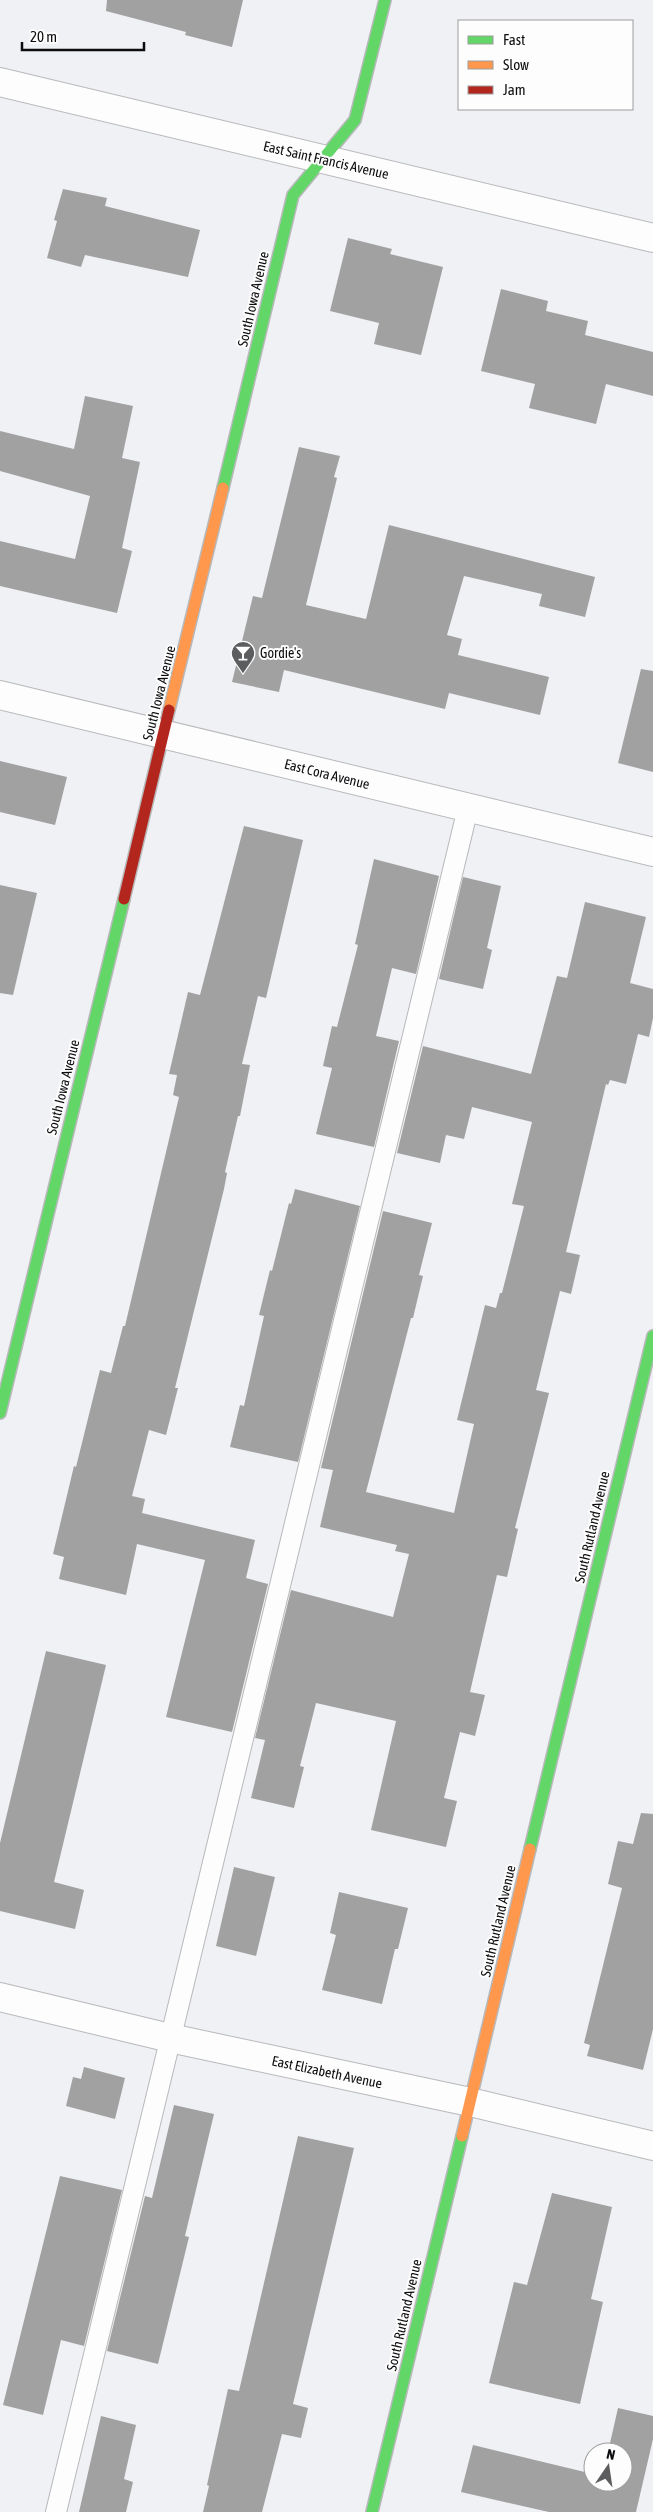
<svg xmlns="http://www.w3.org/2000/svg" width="653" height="2512" font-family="'Asap Condensed',sans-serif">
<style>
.building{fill:#a1a1a1}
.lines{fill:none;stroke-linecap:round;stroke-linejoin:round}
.lane-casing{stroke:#b8b9bb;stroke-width:22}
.street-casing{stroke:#b8b9bb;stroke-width:30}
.fast-casing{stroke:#b8b9bb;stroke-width:14}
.slow-casing{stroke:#b8b9bb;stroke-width:14}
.jam-casing{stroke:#b8b9bb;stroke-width:14}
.lane{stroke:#fdfdfd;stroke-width:20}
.street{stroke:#fdfdfd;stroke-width:28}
.fast{stroke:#63d668;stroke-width:11}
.slow{stroke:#ff974d;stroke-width:11}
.jam{stroke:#b3261e;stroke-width:11}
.labels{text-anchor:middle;stroke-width:4;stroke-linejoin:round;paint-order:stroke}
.street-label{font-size:14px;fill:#0d0d0f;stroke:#fdfdfe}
.poi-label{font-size:14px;fill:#0d0d0f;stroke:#fdfdfe;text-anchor:start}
</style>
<rect width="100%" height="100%" fill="#f0f1f4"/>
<g class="building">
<path d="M 107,0 L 243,0 L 232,47 L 185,35 L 186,32 L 106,11 Z"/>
<path d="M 63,189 L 107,198 L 105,206 L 200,230 L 188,277 L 85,255 L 81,267 L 47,258 L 57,221 L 54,220 Z"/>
<path d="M 348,238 L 392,249 L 390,254 L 443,267 L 421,355 L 374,344 L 379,323 L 330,311 Z"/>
<path d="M 501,289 L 548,301 L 546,311 L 588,321 L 585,335 L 653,352 L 653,396 L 606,384 L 596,424 L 529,408 L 535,384 L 481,371 Z"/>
<path d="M 85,396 L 133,406 L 122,458 L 140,462 L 122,548 L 132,551 L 117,613 L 0,586 L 0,541 L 75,559 L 90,496 L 0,471 L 0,431 L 74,449 Z"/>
<path d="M 299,447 L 340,456 L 334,477 L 337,478 L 306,605 L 366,619 L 389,525 L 595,577 L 585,617 L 539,606 L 542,594 L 464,576 L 447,635 L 462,639 L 458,655 L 549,677 L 540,715 L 449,693 L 445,709 L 284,670 L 279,692 L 232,682 L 253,596 L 262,598 Z"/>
<path d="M 641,669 L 653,671 L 653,772 L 618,763 Z"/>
<path d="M 0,761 L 67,777 L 55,825 L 0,812 Z"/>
<path d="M 244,826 L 303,840 L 266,998 L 258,996 L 242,1064 L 250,1065 L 240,1116 L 238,1116 L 225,1172 L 227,1173 L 224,1189 L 175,1388 L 178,1388 L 166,1435 L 149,1430 L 132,1496 L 145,1499 L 142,1513 L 255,1540 L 246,1578 L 268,1584 L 232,1732 L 166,1717 L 205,1560 L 137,1544 L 126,1595 L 59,1579 L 64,1557 L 53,1554 L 74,1466 L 76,1467 L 100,1370 L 111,1373 L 123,1326 L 125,1326 L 179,1097 L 173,1095 L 177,1075 L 169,1074 L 188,992 L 200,995 Z"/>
<path d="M 374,859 L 439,876 L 416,974 L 392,968 L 376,1036 L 399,1041 L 374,1147 L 316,1134 L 332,1068 L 323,1066 L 332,1026 L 337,1027 L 358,945 L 355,944 Z"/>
<path d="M 463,877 L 501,886 L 487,948 L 492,950 L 483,989 L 439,979 Z"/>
<path d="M 0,885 L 37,893 L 13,995 L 0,993 Z"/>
<path d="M 585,902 L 646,917 L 630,983 L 653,989 L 653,1018 L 649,1037 L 638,1034 L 626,1084 L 610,1080 L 608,1085 L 606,1084 L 566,1252 L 580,1255 L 571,1294 L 560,1291 L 536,1390 L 549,1393 L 515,1528 L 518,1529 L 507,1577 L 497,1575 L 470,1692 L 485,1695 L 475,1736 L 460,1732 L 444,1798 L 457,1801 L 446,1847 L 371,1830 L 396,1721 L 316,1703 L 300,1766 L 304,1767 L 294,1808 L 251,1798 L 265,1740 L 255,1738 L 291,1590 L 393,1617 L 409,1554 L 395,1551 L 397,1545 L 320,1527 L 333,1470 L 321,1468 L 383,1211 L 432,1223 L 419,1275 L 423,1276 L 413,1318 L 411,1318 L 366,1492 L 454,1513 L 474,1424 L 457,1420 L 485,1305 L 496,1308 L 500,1293 L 502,1293 L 524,1206 L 512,1204 L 532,1122 L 472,1107 L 464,1139 L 446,1135 L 440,1163 L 397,1153 L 423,1046 L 531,1074 L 557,976 L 567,978 Z"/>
<path d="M 295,1189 L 360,1206 L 298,1462 L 230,1447 L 240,1405 L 244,1406 L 264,1316 L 259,1315 L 270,1270 L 272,1271 L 289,1203 L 291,1204 Z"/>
<path d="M 46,1651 L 106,1665 L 54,1882 L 84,1890 L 75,1929 L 0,1911 L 0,1843 Z"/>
<path d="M 641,1813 L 653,1814 L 653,2029 L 643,2070 L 587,2056 L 590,2045 L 584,2043 L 622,1888 L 608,1884 L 618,1841 L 633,1844 Z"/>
<path d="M 234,1867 L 275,1877 L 256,1956 L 216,1946 Z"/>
<path d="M 339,1892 L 408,1908 L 398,1949 L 395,1949 L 382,2004 L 322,1990 L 336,1935 L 330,1933 Z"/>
<path d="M 84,2067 L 125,2078 L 115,2119 L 66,2106 L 73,2077 L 81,2079 Z"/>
<path d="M 174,2105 L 214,2114 L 185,2236 L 189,2237 L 158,2364 L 107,2351 L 145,2196 L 152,2198 Z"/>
<path d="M 298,2136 L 354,2148 L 293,2404 L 308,2408 L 301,2438 L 282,2434 L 262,2512 L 203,2512 L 209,2486 L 207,2485 L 228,2389 L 239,2391 Z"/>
<path d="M 60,2176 L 122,2190 L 84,2346 L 61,2340 L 43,2415 L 3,2405 Z"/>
<path d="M 552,2193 L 612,2207 L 591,2299 L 603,2302 L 580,2404 L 489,2383 L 514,2282 L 527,2285 Z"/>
<path d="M 618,2408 L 653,2416 L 653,2439 L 636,2512 L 549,2512 L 461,2492 L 473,2445 L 593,2474 L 593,2482 L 623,2482 L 623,2452 L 608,2452 Z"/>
<path d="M 101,2416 L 136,2425 L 124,2479 L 133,2482 L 126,2512 L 79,2512 Z"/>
</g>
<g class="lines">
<g class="lane-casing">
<path id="lane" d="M 56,2512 L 468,808"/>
</g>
<g class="street-casing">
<g id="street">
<path d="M 0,82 L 653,238"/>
<path d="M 0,695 L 653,852"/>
<path d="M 0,1997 L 170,2038 L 470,2102 L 653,2146"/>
</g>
</g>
<g class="fast-casing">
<g id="fast">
<path d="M 223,488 L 293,195 L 355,120 L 385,0"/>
<path d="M 0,1413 L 124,899"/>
<path d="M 530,1849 L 653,1336"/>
<path d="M 372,2512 L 462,2136"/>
</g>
</g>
<g class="slow-casing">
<g id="slow">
<path d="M 169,710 L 223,488"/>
<path d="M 462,2136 L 530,1849"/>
</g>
</g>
<g class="jam-casing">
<path id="jam" d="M 124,899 L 169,710"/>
</g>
<use href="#lane" class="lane"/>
<use href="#street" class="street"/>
<use href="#fast" class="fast"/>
<use href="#slow" class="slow"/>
<use href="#jam" class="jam"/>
</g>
<defs>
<g id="bar-pin" transform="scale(1.25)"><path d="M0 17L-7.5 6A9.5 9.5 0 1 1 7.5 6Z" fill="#5c5d5f" stroke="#fdfdfe"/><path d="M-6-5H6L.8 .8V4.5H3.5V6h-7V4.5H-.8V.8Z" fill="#fff"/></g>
</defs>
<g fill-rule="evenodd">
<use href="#bar-pin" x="243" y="653"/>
</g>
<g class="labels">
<g class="street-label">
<text transform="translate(326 160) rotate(13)" y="5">East Saint Francis Avenue</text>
<text transform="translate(253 299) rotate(-77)" y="5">South Iowa Avenue</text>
<text transform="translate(159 693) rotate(-76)" y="5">South Iowa Avenue</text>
<text transform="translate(327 774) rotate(14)" y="5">East Cora Avenue</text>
<text transform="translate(63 1087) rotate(-76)" y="5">South Iowa Avenue</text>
<text transform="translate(592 1527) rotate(-77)" y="5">South Rutland Avenue</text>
<text transform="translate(498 1921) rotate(-77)" y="5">South Rutland Avenue</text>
<text transform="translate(327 2072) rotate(12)" y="5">East Elizabeth Avenue</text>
<text transform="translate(404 2315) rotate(-77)" y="5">South Rutland Avenue</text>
</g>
<g class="poi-label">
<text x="260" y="658">Gordie's</text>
</g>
</g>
<rect x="458" y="20" width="175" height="90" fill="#fdfdfe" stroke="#9d9d9e"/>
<rect x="468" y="36" width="25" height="8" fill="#63d668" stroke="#9d9d9e"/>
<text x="503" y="45" font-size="15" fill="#0d0d0f">Fast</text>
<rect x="468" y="61" width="25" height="8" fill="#ff974d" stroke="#9d9d9e"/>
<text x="503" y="70" font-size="15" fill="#0d0d0f">Slow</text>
<rect x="468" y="86" width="25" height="8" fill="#b3261e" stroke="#9d9d9e"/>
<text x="503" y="95" font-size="15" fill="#0d0d0f">Jam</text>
<g transform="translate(608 2467) rotate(13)"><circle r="24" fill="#fdfdfe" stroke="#9d9d9e"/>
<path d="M0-4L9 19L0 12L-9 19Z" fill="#5c5d5f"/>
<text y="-8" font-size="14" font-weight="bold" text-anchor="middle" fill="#0d0d0f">N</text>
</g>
<path d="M22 42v8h122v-8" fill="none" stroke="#0d0d0f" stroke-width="2.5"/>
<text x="30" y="42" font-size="15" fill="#0d0d0f" stroke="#fdfdfe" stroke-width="4" paint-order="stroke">20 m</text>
</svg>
